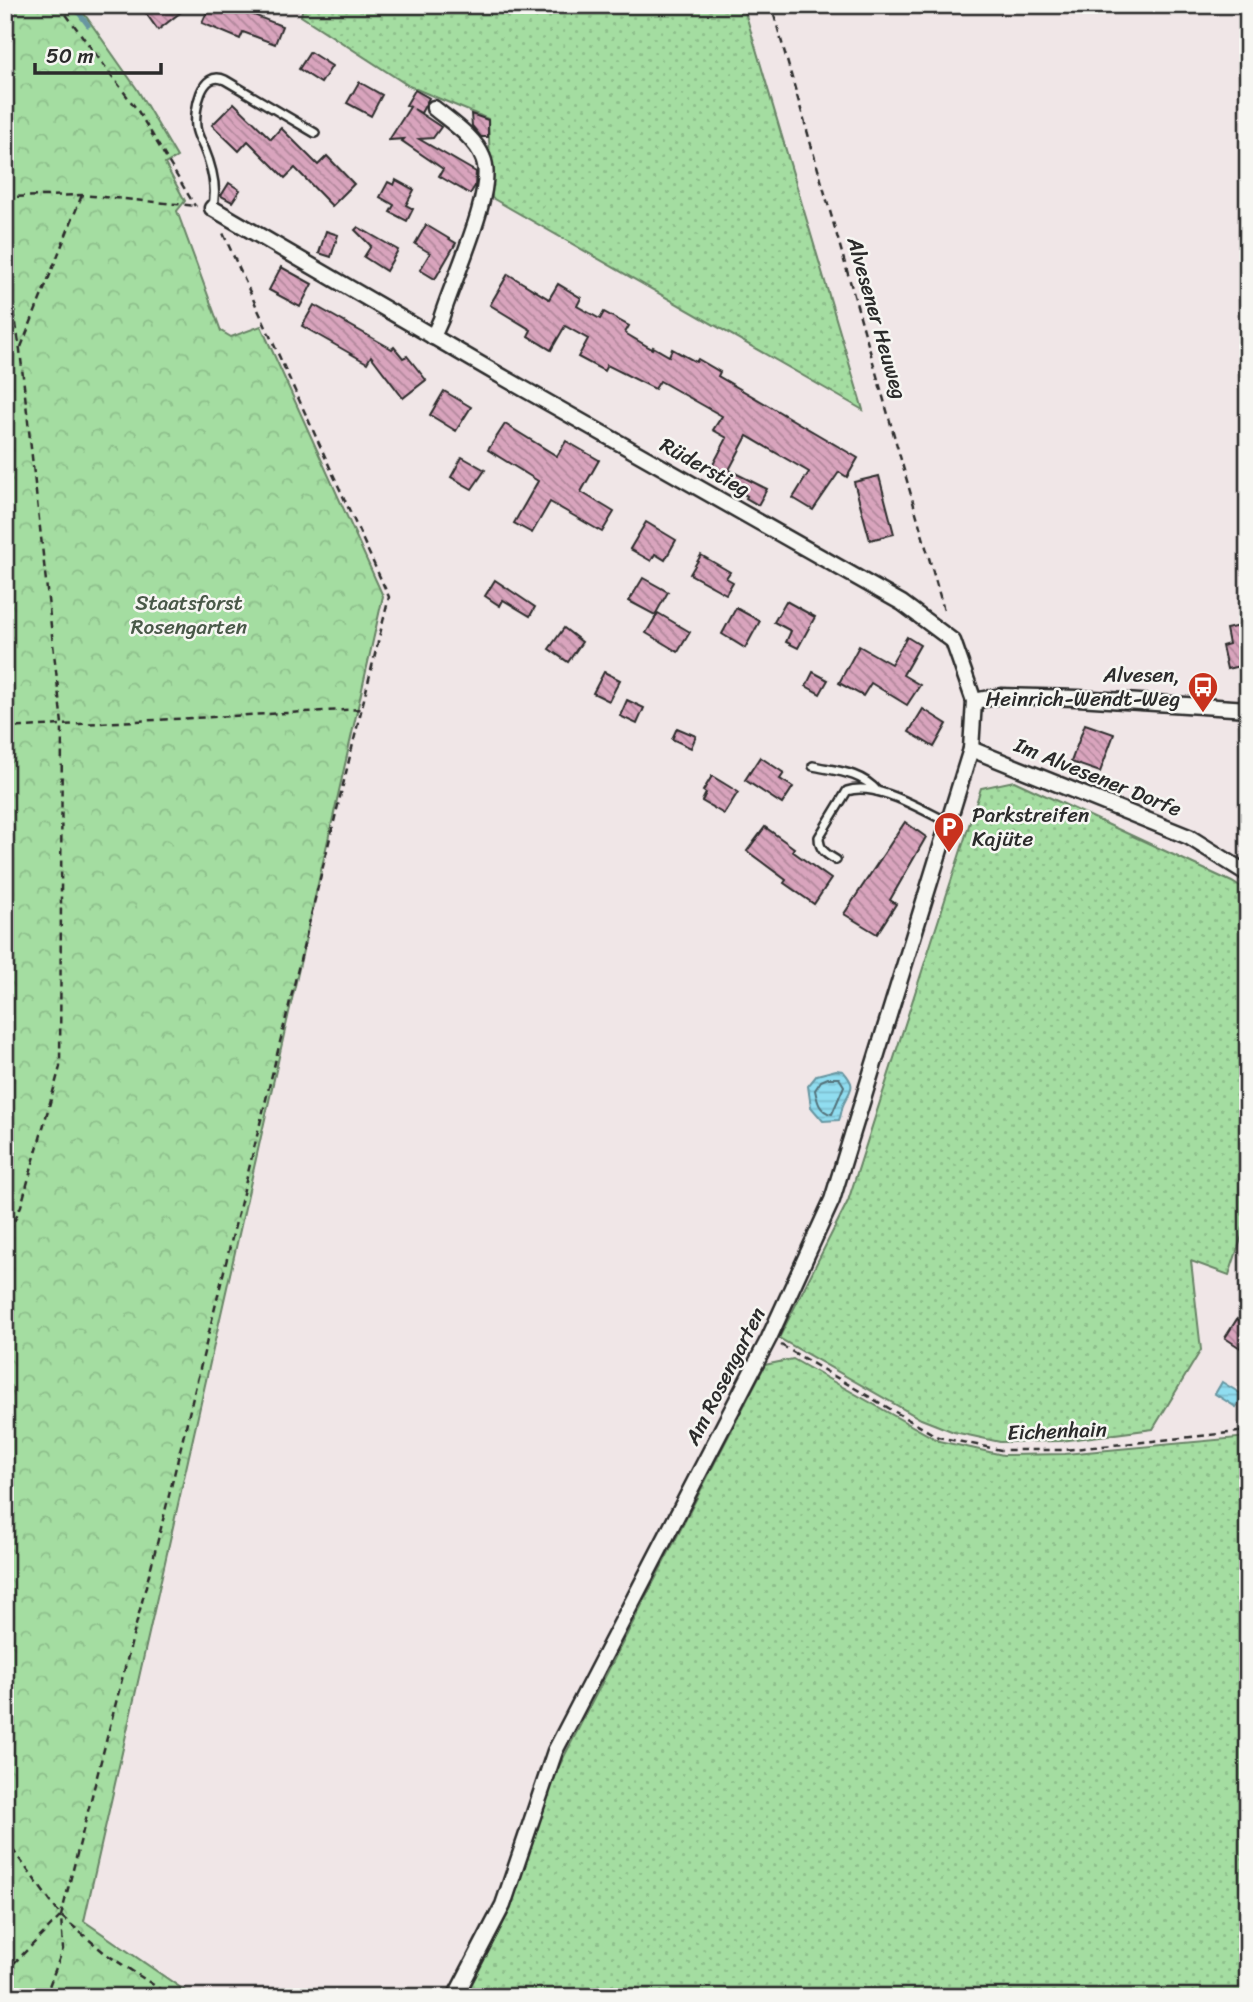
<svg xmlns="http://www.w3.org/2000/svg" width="1253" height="2002" font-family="Sriracha,sans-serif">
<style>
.grass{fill:url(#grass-dots);stroke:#688466;stroke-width:2}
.forest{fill:url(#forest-crowns);stroke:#688466;stroke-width:2}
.water{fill:url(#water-rules);stroke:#6896a1;stroke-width:2}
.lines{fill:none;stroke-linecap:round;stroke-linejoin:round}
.shore{stroke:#53727a;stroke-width:2}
.stream{stroke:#6896a1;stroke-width:5}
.building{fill:url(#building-back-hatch);stroke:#2b2b2b;stroke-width:2}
.lane-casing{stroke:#2b2b2b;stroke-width:12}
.street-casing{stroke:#2b2b2b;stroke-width:19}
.path{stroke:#2b2b2b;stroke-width:2.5;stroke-dasharray:7 5;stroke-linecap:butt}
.lane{stroke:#f6f6f2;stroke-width:7}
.street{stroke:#f6f6f2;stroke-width:14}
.labels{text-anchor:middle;stroke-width:5;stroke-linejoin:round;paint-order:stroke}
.street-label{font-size:21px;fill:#2b2b2b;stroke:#f6f6f2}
.park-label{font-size:21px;fill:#495848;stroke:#f6f6f2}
.poi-label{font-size:21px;fill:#2b2b2b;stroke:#f6f6f2;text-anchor:end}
</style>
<defs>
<pattern id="grass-dots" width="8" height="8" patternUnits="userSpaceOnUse" patternTransform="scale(1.75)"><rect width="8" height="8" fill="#a4dda1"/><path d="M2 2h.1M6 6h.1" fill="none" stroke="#8dbe8b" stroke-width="1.8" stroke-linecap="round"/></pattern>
<pattern id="forest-crowns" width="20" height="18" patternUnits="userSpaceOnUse" patternTransform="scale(1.75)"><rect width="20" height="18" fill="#a4dda1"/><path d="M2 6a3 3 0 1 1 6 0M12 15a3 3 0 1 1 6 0" fill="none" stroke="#8dbe8b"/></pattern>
<pattern id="water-rules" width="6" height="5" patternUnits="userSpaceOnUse" patternTransform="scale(1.75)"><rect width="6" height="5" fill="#90ddf0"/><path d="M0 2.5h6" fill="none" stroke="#7cbece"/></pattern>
<pattern id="building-back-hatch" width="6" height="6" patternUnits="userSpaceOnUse" patternTransform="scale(1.75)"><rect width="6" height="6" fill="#d9a4bd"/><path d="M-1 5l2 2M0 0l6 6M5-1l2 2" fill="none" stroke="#b0869a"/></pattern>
</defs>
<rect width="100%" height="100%" fill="#f0e6e7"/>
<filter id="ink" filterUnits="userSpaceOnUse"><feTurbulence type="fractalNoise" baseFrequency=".0143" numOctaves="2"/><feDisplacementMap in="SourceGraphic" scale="14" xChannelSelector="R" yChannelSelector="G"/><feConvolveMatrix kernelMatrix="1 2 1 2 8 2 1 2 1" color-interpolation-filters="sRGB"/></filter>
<g filter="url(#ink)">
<g class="grass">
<path d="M 303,5 L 743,5 L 863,410 L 492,198 L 488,119 L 409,86 L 301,16 Z"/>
<path d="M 1014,781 L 1232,882 L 1248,892 L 1248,1218 L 1229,1275 L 1191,1261 L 1201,1350 L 1153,1429 L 1061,1441 L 1000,1442 L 954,1432 L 921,1419 L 779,1338 L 848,1201 L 981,788 Z"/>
<path d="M 793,1359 L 939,1441 L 1003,1455 L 1065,1454 L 1248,1437 L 1248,1997 L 465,1997 L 510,1910 L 552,1780 L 765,1365 Z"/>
</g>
<path class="forest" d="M 5,5 L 78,5 L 137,89 L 177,157 L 165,164 L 185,201 L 177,211 L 221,331 L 231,337 L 261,326 L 383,596 L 84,1921 L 194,1997 L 5,1997 Z"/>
<g class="water">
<path d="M 836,1070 L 843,1071 C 857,1087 851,1088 844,1103 C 841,1108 842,1114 839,1120 L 823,1121 L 811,1107 L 808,1086 L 817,1075 Z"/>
<path d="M 1222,1382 L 1243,1395 L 1236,1407 L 1215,1394 Z"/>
</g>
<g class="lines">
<path class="shore" d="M 828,1078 L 839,1078 L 844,1086 L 832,1114 C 819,1112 817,1100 815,1090 L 821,1081 Z"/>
<path class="stream" d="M 73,5 L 88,25"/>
</g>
<g class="building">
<path d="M 140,5 L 190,5 L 158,30 Z"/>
<path d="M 210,5 L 228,5 L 282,26 L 275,44 L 243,32 L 240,39 L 202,23 Z"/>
<path d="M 310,52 L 332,66 L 321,83 L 299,69 Z"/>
<path d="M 359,82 L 382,95 L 371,116 L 347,103 Z"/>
<path d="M 415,90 L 429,98 L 421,113 L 414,109 L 441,127 L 433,138 L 419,139 L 476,172 L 475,186 L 470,194 L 439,176 L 443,169 L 402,141 L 404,139 L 389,140 L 410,107 L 406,105 Z"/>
<path d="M 234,103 L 271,139 L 281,128 L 318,165 L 327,156 L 354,184 L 332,206 L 295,168 L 285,178 L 248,141 L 239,151 L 212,125 Z"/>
<path d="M 471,114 L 488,120 L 488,137 L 481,137 L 472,126 Z"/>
<path d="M 396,180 L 414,190 L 406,205 L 413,209 L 407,221 L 390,212 L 394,205 L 380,197 L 388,182 L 394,185 Z"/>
<path d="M 229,183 L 240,190 L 232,202 L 221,196 Z"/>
<path d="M 426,225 L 456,243 L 435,279 L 420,270 L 430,253 L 415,244 Z"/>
<path d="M 358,227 L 398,250 L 386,271 L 364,257 L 371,246 L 355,230 Z"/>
<path d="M 326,231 L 338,235 L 331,257 L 319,253 Z"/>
<path d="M 281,267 L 312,284 L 300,307 L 269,290 Z"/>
<path d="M 508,274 L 549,299 L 558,284 L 581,298 L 577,306 L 600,319 L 604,312 L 629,326 L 625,333 L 652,349 L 653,347 L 669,356 L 672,349 L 696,362 L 698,359 L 720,372 L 718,376 L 858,458 L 847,477 L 839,472 L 813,510 L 793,498 L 809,472 L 747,436 L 729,470 L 767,489 L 758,505 L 746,498 L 747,496 L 708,474 L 727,438 L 713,430 L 722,416 L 660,381 L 655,389 L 607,365 L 604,371 L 578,357 L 588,339 L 565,326 L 551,350 L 528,336 L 531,330 L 490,305 Z"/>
<path d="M 314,305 L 392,349 L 394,347 L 403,358 L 407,356 L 426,380 L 403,398 L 371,356 L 367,363 L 302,326 Z"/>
<path d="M 444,391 L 471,407 L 456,431 L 430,415 Z"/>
<path d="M 505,424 L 557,456 L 566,441 L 599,460 L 581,492 L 614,512 L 602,532 L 550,502 L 532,533 L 514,523 L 538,481 L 488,450 Z"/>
<path d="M 462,457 L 485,470 L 472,489 L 451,477 Z"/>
<path d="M 879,476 L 894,534 L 870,540 L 854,482 Z"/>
<path d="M 646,522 L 676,540 L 665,560 L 655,554 L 651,561 L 630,549 Z"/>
<path d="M 701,555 L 730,572 L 726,578 L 733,582 L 726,594 L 690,574 Z"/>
<path d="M 643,578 L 668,592 L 655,615 L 629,601 Z"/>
<path d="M 495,580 L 535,607 L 530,616 L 503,600 L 500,606 L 485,596 Z"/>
<path d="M 786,601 L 815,617 L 798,648 L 786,642 L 791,631 L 774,622 Z"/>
<path d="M 736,608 L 760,621 L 745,648 L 722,634 Z"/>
<path d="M 658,613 L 690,632 L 678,652 L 646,633 Z"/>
<path d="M 1248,624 L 1248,664 L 1227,669 L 1222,646 L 1229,644 L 1226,629 Z"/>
<path d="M 564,628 L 582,642 L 568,662 L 549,649 Z"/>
<path d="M 907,637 L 920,645 L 903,675 L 920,685 L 907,705 L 871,683 L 863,696 L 839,683 L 859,646 L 891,664 Z"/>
<path d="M 604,672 L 620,680 L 609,701 L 593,693 Z"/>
<path d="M 813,672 L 828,680 L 820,694 L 806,686 Z"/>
<path d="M 627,700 L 644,708 L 637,724 L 620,716 Z"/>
<path d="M 923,709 L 947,724 L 934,747 L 909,732 Z"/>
<path d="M 1085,724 L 1114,734 L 1100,772 L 1071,762 Z"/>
<path d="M 677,728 L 696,736 L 691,748 L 672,739 Z"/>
<path d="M 760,757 L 784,773 L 780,779 L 793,787 L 782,804 L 745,780 Z"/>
<path d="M 712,776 L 738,792 L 724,814 L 702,801 L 706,793 L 703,791 Z"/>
<path d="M 905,822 L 926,837 L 890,900 L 896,904 L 877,934 L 844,914 Z"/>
<path d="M 765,827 L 794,848 L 792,851 L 831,879 L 814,904 L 784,883 L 786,880 L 747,851 Z"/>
<path d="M 1237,1319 L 1248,1326 L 1248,1353 L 1225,1338 Z"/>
</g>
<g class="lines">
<g class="lane-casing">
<g id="lane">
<path d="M 212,208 C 218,190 211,165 204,148 C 201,141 197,135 196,127 C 194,110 201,69 225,80 L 315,133"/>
<path d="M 813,766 C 836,771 861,772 877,791"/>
<path d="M 836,860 C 826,854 819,850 819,837 L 847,791 C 876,781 922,810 948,822"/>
</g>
</g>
<g class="street-casing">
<g id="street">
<path d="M 212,208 L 494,372 L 902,603 L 953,641 L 974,701 L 971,749 L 832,1200 L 769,1338 L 555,1751 L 503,1905 L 455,1997"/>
<path d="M 433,337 L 441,319 C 451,283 497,190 483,158 C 475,137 451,122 434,108"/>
<path d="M 974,701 L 1001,696 L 1078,698 L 1248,709"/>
<path d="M 971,749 L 1189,837 L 1248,874"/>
</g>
</g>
<g class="path">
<path d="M 59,5 L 138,111 L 195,206"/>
<path d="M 767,5 L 774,15 L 945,614"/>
<path d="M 5,197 L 82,195 L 197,206"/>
<path d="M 5,252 L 20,350 L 62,724 L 60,1067 L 21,1206 L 5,1242"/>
<path d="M 21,347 L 82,195"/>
<path d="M 5,728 L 362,709"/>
<path d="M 781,1345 L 938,1437 L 1001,1450 L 1065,1450 L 1248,1431"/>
<path d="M 5,1839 L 61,1916 L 106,1954 L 172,1997"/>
<path d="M 5,1972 L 61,1916"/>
<path d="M 45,1997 L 63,1949 L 61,1916 L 161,1528 L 389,597 L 223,233"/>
</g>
<use href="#lane" class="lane"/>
<use href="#street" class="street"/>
</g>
</g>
<defs>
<g id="bus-pin" transform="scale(1.575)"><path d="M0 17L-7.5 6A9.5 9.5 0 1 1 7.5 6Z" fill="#c8321e" stroke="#f6f6f2"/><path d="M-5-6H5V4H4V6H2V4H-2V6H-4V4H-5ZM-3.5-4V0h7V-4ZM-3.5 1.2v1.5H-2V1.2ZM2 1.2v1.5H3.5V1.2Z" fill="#fff"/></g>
<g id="parking-pin" transform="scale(1.575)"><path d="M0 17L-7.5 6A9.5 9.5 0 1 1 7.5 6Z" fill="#c8321e" stroke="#f6f6f2"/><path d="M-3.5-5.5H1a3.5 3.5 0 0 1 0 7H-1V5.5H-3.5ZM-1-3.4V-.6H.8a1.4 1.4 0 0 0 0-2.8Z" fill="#fff"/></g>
</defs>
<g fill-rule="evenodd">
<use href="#bus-pin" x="1203" y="687"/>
<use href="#parking-pin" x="949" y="827"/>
</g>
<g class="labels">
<g class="street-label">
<text transform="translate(877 318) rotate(74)" y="7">Alvesener Heuweg</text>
<text transform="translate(705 467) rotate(29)" y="7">Rüderstieg</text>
<text transform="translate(1098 777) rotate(22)" y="7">Im Alvesener Dorfe</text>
<text transform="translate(725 1376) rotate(-63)" y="7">Am Rosengarten</text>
<text transform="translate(1057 1431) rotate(-2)" y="7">Eichenhain</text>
</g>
<g class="park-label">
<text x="189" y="610">Staatsforst<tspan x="189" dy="24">Rosengarten</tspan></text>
</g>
<g class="poi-label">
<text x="1180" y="682">Alvesen,<tspan x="1180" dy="24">Heinrich-Wendt-Weg</tspan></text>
<text x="972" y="822" text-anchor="start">Parkstreifen<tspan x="972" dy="24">Kajüte</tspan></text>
</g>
</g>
<rect width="1253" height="2002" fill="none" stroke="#f6f6f2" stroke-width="28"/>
<rect x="14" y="14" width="1225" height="1974" fill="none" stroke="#2b2b2b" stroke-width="2.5" filter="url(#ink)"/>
<path d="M35 63v10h126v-10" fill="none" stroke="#2b2b2b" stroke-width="3.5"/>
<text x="46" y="63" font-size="21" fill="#2b2b2b" stroke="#f6f6f2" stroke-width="5" paint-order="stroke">50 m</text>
</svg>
